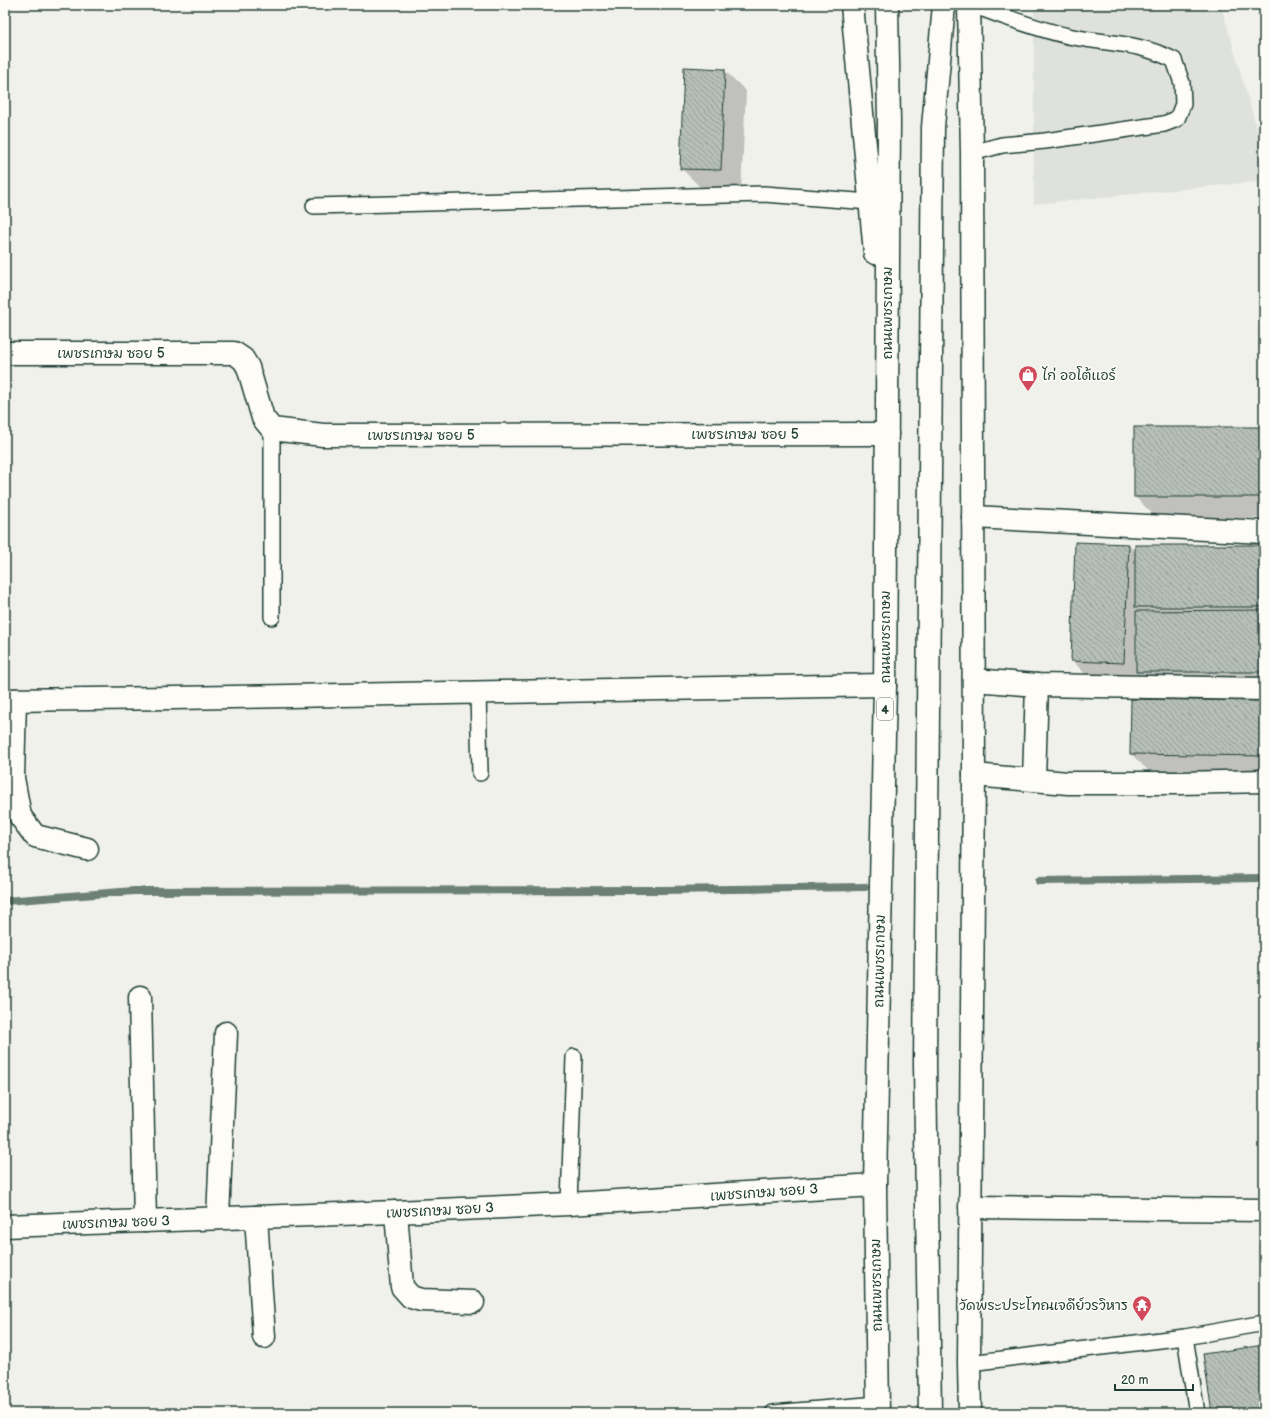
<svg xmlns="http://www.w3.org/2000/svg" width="1269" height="1418" font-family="'Balsamiq Sans','Playpen Sans Thai',sans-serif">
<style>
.built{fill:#dfe2dc}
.shadow{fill:#0003}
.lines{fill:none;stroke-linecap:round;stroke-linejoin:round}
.stream{stroke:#6c8077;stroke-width:8}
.building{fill:url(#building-back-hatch);stroke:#1f3d34}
.service-casing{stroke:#1f3d34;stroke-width:18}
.minor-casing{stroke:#1f3d34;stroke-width:25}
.trunk-casing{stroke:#1f3d34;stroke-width:25}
.service{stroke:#fdfcf7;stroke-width:15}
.minor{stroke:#fdfcf7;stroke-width:22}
.trunk{stroke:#fdfcf7;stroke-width:22}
.labels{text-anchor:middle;stroke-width:3;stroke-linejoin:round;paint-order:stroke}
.shield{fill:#fdfcf7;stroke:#62766e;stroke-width:1}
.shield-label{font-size:13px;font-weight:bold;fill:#1f3d34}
.street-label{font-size:14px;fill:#1f3d34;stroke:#fdfcf7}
.poi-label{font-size:14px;fill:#1f3d34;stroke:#fdfcf7;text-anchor:start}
</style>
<defs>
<pattern id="building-back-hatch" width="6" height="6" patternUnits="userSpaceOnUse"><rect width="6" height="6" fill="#b6bfb8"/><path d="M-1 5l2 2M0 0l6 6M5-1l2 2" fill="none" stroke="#939c96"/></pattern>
</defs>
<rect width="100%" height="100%" fill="#f0f1eb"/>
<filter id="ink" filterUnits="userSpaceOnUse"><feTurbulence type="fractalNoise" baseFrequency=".025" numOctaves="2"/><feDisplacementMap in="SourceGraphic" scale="8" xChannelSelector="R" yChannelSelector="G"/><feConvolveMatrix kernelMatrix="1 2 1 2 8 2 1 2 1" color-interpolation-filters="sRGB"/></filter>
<g filter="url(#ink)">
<path class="built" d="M 1034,5 L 1221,5 L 1264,153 L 1264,181 L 1034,204 Z"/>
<g class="shadow">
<path d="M 724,70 L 746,91 L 741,191 L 702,189 L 681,168 Z"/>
<path d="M 1264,428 L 1264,518 L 1157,518 L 1135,497 Z"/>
<path d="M 1128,545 L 1136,552 L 1264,546 L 1264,693 L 1159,693 L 1140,675 L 1140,679 L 1088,677 L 1072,660 Z"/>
<path d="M 1264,702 L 1264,776 L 1153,775 L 1131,754 Z"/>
</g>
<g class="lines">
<g class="stream">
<path d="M 1039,881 L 1264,878"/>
<path d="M 5,901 L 134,891 L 660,890 L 865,887"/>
</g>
</g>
<g class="building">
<path d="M 684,67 L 725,69 L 721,170 L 680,169 Z"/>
<rect x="1134" y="427" width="130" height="70"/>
<path d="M 1075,542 L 1129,544 L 1124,663 L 1071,661 Z"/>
<rect x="1135" y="545" width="129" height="62"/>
<path d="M 1264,610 L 1264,672 L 1136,672 L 1136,611 Z"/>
<path d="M 1131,699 L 1264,701 L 1264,756 L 1130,754 Z"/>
<path d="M 1264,1345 L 1264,1413 L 1212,1413 L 1203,1354 Z"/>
</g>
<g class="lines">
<g class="service-casing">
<g id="service">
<path d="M 971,5 C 1004,16 1038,30 1073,37 C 1109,44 1139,42 1174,60 L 1182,83 L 1183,104 L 1177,119 L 1164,124 L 1045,141 L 1002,145 L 972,153"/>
<path d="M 314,206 L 764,194 L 870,202"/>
<path d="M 272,429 L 272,617"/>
<path d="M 478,692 L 480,773"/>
<path d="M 569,1204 L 574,1057"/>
<path d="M 1185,1337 L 1197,1413"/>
<path d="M 969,1363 L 1185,1337 L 1264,1323"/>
<path d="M 773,1413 L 878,1404"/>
</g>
</g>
<g class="minor-casing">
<g id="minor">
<path d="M 5,353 L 234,353 L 243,359 L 248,367 L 263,418 L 272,429 L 323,435 L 887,434"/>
<path d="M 973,517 L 1264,532"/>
<path d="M 974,680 L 1037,685 L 1264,689"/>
<path d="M 5,700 L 174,698 L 885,685"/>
<path d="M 15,700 L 13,778 L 20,816 L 35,836 L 87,849"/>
<path d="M 974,775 L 1068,783 L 1181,783 L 1264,781"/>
<path d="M 1034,780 L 1037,685"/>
<path d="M 140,997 L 145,1221"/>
<path d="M 970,1207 L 1264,1210"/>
<path d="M 396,1212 L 402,1287 L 411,1297 L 421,1300 L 473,1302"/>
<path d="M 256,1217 L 264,1337"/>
<path d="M 218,1218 L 226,1033"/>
<path d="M 5,1226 L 396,1212 L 569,1204 L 875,1185"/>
</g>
</g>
<g class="trunk-casing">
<g id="trunk">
<path d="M 852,5 L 875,253"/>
<path d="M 969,5 L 972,153 L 974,775 L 969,1363 L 970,1413"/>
<path d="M 878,1413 L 875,1185 L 885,685 L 889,122 L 887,5"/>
<path d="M 930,1413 L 925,1064 L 933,127 L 944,5"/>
</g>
</g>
<use href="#service" class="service"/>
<use href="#minor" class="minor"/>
<use href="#trunk" class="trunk"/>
</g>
</g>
<defs>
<g id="shop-pin" transform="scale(1)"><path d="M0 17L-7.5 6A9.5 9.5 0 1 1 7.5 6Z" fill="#d1495b" stroke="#fdfcf7"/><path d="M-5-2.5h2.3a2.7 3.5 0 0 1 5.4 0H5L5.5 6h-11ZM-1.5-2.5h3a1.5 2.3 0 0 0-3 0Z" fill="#fff"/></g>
<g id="temple-pin" transform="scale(1)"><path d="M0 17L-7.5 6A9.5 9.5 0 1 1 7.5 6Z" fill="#d1495b" stroke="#fdfcf7"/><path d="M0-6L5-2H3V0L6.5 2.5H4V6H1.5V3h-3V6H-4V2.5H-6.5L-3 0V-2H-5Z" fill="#fff"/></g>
</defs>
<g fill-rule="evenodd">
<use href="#shop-pin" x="1028" y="375"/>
<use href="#temple-pin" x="1142" y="1305"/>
</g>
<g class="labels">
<rect class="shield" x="877" y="698" width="16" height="22" rx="3"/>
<g class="shield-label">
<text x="885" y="714">4</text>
</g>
<g class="street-label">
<text transform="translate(887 313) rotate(-90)" y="5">ถนนเพชรเกษม</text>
<text x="111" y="358">เพชรเกษม ซอย 5</text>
<text x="745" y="439">เพชรเกษม ซอย 5</text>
<text x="421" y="440">เพชรเกษม ซอย 5</text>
<text transform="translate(885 637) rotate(-90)" y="5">ถนนเพชรเกษม</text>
<text transform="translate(879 961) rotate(-89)" y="5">ถนนเพชรเกษม</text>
<text transform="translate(764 1192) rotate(-4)" y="5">เพชรเกษม ซอย 3</text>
<text transform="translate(440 1210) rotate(-3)" y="5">เพชรเกษม ซอย 3</text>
<text transform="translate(116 1222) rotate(-2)" y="5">เพชรเกษม ซอย 3</text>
<text transform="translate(876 1285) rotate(-91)" y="5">ถนนเพชรเกษม</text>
</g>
<g class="poi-label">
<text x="1042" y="380">ไก่ ออโต้แอร์</text>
<text x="1128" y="1310" text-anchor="end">วัดพระประโทณเจดีย์วรวิหาร</text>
</g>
</g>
<rect width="1269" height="1418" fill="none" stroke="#fdfcf7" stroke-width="20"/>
<rect x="10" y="10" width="1249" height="1398" fill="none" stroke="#1f3d34" stroke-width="1.5" filter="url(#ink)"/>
<path d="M1115 1384v6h78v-6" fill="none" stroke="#1f3d34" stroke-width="2"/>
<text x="1121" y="1384" font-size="12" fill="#1f3d34" stroke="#fdfcf7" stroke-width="3" paint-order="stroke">20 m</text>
</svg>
